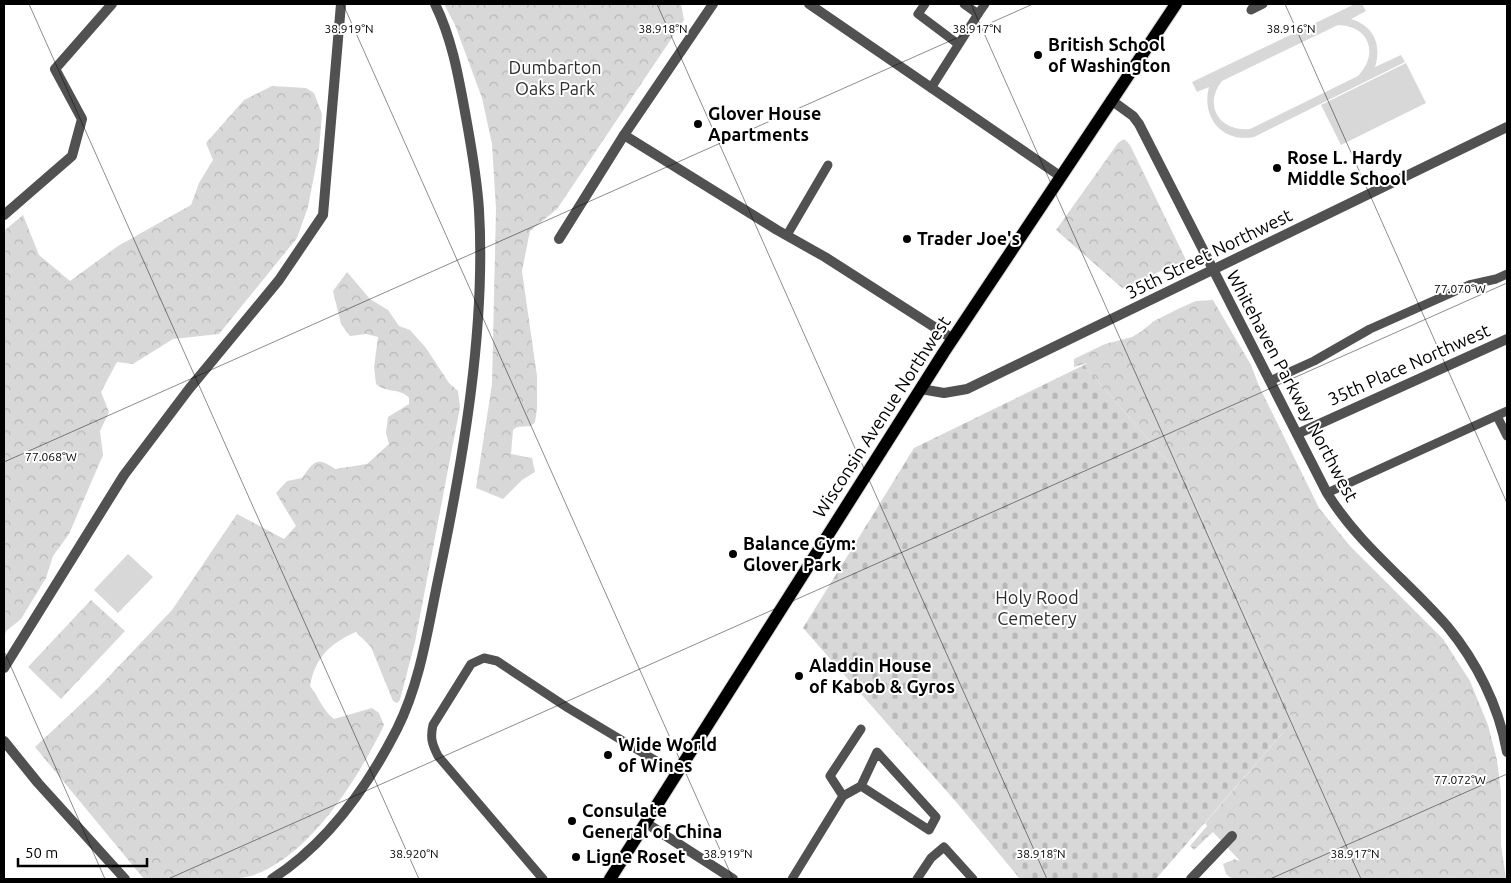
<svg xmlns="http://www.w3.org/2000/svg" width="1511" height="883" font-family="Ubuntu,sans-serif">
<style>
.grass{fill:#d8d8d8;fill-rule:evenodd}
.forest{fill:url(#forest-crowns)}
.cemetery{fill:url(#cemetery-stones)}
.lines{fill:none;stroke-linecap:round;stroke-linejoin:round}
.primary-casing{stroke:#dbdbdb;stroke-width:14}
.service{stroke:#515151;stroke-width:9}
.minor{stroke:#515151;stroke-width:10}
.primary{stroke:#000;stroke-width:12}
.ticks{fill:none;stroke:#000;stroke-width:1;stroke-opacity:0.45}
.poi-dot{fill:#000;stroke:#fff;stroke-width:2}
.labels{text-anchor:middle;stroke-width:4;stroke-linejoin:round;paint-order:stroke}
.poi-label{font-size:18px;font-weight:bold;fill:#000;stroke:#fff;text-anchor:start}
.park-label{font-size:18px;fill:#2f2f2f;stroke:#fff}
.street-label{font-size:18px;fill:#000;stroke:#fff}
.ticks-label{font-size:12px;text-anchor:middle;fill:#000;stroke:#fff;stroke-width:4;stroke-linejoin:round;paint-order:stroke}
</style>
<defs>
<pattern id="forest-crowns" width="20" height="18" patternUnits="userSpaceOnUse" patternTransform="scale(1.25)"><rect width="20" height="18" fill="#d8d8d8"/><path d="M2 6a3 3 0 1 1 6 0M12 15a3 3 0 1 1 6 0" fill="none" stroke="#b8b8b8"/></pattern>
<pattern id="cemetery-stones" width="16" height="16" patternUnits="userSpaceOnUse" patternTransform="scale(1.25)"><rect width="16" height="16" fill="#d8d8d8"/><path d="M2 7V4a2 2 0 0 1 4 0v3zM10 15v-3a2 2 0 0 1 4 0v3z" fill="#b8b8b8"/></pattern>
</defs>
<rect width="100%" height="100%" fill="#fff"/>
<g class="grass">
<path d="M 1355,4 L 1362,4 L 1366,11 L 1351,19 C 1374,26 1382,45 1375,67 L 1401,55 L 1405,62 L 1254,137 C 1222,143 1201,117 1209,87 L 1197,92 L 1192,82 ZM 1338,25 C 1370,26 1379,54 1358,76 L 1250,129 C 1219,132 1203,105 1222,81 Z"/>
<path d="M 1406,63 L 1426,103 L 1341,145 L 1321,105 Z"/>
<path d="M 128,554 L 153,577 L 118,613 L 94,590 Z"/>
</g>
<g class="forest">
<path d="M 444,4 L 681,4 L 684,20 L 557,209 L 530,231 L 522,271 L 537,376 L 537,409 L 535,422 L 531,426 L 517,427 L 513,430 L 511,454 L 532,458 L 535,472 L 522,480 L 503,499 L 476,488 L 492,384 L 496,209 L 492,144 L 482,98 L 455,25 Z"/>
<path d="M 272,86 L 306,88 L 314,93 L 322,114 L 319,150 L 308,207 L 297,238 L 219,334 L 173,339 L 133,364 L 117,362 L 101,392 L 109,412 L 100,431 L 103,455 L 69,534 L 53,556 L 46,578 L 21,619 L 6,631 L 4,639 L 4,231 L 23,215 L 39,255 L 70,281 L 118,246 L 191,205 L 199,183 L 213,160 L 206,143 L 244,100 Z"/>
<path d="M 1124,139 L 1130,145 L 1186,260 L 1122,288 L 1056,230 L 1118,143 Z"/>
<path d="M 347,272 L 370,299 L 388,310 L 399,326 L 410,330 L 426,348 L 449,383 L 458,391 L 460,407 L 415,642 L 400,700 L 397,703 L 393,701 L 371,647 L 356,632 C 330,643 315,658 310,686 C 319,697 323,711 334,719 L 372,708 L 379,713 L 384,725 C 359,777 309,858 251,876 C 226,883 172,879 144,879 L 35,747 L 97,689 L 172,610 L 237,514 L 284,539 L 296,526 L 276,493 L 287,481 L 302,478 C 314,461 317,456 335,469 L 367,464 L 389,444 L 386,433 L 388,417 L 409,404 L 409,398 C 401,388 385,393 376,384 L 374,367 L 378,337 L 366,334 L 350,336 L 341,324 L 333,291 Z"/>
<path d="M 1213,300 L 1251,365 L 1259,386 L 1319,508 L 1350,546 L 1443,639 L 1470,681 L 1488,725 L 1497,760 L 1501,791 L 1501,845 L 1506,879 L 1232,879 L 1226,874 L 1223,864 L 1235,859 L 1240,861 L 1213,832 L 1194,850 L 1190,846 L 1207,826 L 1205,823 L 1293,721 L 1186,483 L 1084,365 L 1087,363 L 1074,367 L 1074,359 L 1105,344 L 1132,337 L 1142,331 L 1154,321 L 1180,308 L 1196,301 Z"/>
<path d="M 91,600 L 125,631 L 61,699 L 28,667 Z"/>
</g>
<path class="cemetery" d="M 1084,365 L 1186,483 L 1293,721 L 1156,879 L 1020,879 L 957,803 L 803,628 L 914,448 Z"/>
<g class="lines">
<g class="primary-casing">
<path id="primary" d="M 610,879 L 944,352 L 1176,4"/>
</g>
<g class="service">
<path d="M 925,4 L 918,14 L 958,44"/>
<path d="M 1255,4 L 1251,10 L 1263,4"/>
<path d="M 978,14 L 985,4"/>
<path d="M 931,88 L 978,14 L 964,4"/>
<path d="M 787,235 L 828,165"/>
<path d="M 1270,381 L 1314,361 L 1370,329 L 1469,285 L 1496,279 L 1507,274"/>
<path d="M 1497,416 L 1507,436"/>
<path d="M 1327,493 L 1507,411"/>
<path d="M 843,796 L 830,776 L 861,729"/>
<path d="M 543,879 L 438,756 C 432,744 430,738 433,725 L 471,664 L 484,658 L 497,661 L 568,708 L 678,774"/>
<path d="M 792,879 L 843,796 L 861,786 L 877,752 L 936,817 L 929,830 L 861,786"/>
<path d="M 917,879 L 931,858 L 944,847 L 973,879"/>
</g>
<g class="minor">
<path d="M 809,4 L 1060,176"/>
<path d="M 1111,100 L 1133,116 L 1139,124 L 1327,493 C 1359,545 1407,580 1447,626 C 1476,661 1499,706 1507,752"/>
<path d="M 624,135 L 777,230 L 825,257 L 953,339"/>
<path d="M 4,215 L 72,156 L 82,119 L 55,69 L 112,4"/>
<path d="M 559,239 L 624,135 L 713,4"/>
<path d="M 921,389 L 944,393 L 967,389 L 1507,127"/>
<path d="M 1297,434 L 1507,339"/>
<path d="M 4,668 L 124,475 L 189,389 L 279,280 L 323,215 L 341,4"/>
<path d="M 4,741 L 38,783 L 125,879"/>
<path d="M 646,823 L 733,879"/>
<path d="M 272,879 C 328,843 367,788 397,729 C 421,681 428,627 439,575 C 463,460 486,328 479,210 C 477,177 471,145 465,112 C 458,74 452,39 435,4"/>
<path d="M 1191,879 L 1232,836"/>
</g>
<use href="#primary" class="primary"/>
</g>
<path class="ticks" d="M 29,4 L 419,879M 343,4 L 733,879M 657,4 L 1047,879M 971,4 L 1361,879M 1285,4 L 1507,503M 4,462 L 1033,4M 4,651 L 105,879M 168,879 L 1507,283M 1270,879 L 1507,774"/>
<g class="poi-dot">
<circle cx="1038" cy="55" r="5"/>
<circle cx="698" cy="124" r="5"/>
<circle cx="1277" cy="168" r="5"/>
<circle cx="907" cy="239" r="5"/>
<circle cx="733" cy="554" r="5"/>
<circle cx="799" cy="676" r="5"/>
<circle cx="608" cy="755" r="5"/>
<circle cx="572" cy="821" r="5"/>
<circle cx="576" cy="857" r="5"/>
</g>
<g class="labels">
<g class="poi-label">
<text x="1048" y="51">British School<tspan x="1048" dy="21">of Washington</tspan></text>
<text x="708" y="120">Glover House<tspan x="708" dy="21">Apartments</tspan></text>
<text x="1287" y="164">Rose L. Hardy<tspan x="1287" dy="21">Middle School</tspan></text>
<text x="917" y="245">Trader Joe's</text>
<text x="743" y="550">Balance Gym:<tspan x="743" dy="21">Glover Park</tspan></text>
<text x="809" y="672">Aladdin House<tspan x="809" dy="21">of Kabob &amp; Gyros</tspan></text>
<text x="618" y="751">Wide World<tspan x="618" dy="21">of Wines</tspan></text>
<text x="582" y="817">Consulate<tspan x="582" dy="21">General of China</tspan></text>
<text x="586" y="863">Ligne Roset</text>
</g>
<g class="park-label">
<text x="555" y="74">Dumbarton<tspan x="555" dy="21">Oaks Park</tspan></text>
<text x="1037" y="604">Holy Rood<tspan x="1037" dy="21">Cemetery</tspan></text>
</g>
<g class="street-label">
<text transform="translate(1209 254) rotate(-26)" y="6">35th Street Northwest</text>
<text transform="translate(1409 365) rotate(-24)" y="6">35th Place Northwest</text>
<text transform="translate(1292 386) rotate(62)" y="6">Whitehaven Parkway Northwest</text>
<text transform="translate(882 417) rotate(-57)" y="6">Wisconsin Avenue Northwest</text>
</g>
</g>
<g class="ticks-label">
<text x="1291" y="33">38.916°N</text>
<text x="349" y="33">38.919°N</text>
<text x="663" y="33">38.918°N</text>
<text x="977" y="33">38.917°N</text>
<text x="1460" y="293">77.070°W</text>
<text x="51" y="461">77.068°W</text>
<text x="1460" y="784">77.072°W</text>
<text x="414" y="858">38.920°N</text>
<text x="728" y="858">38.919°N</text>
<text x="1041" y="858">38.918°N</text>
<text x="1355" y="858">38.917°N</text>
</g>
<rect width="1511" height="883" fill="none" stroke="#000000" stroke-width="10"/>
<path d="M18 858v8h129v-8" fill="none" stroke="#000000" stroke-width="2.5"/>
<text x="25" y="858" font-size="15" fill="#000000" stroke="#ffffff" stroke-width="4" paint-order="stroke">50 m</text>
</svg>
